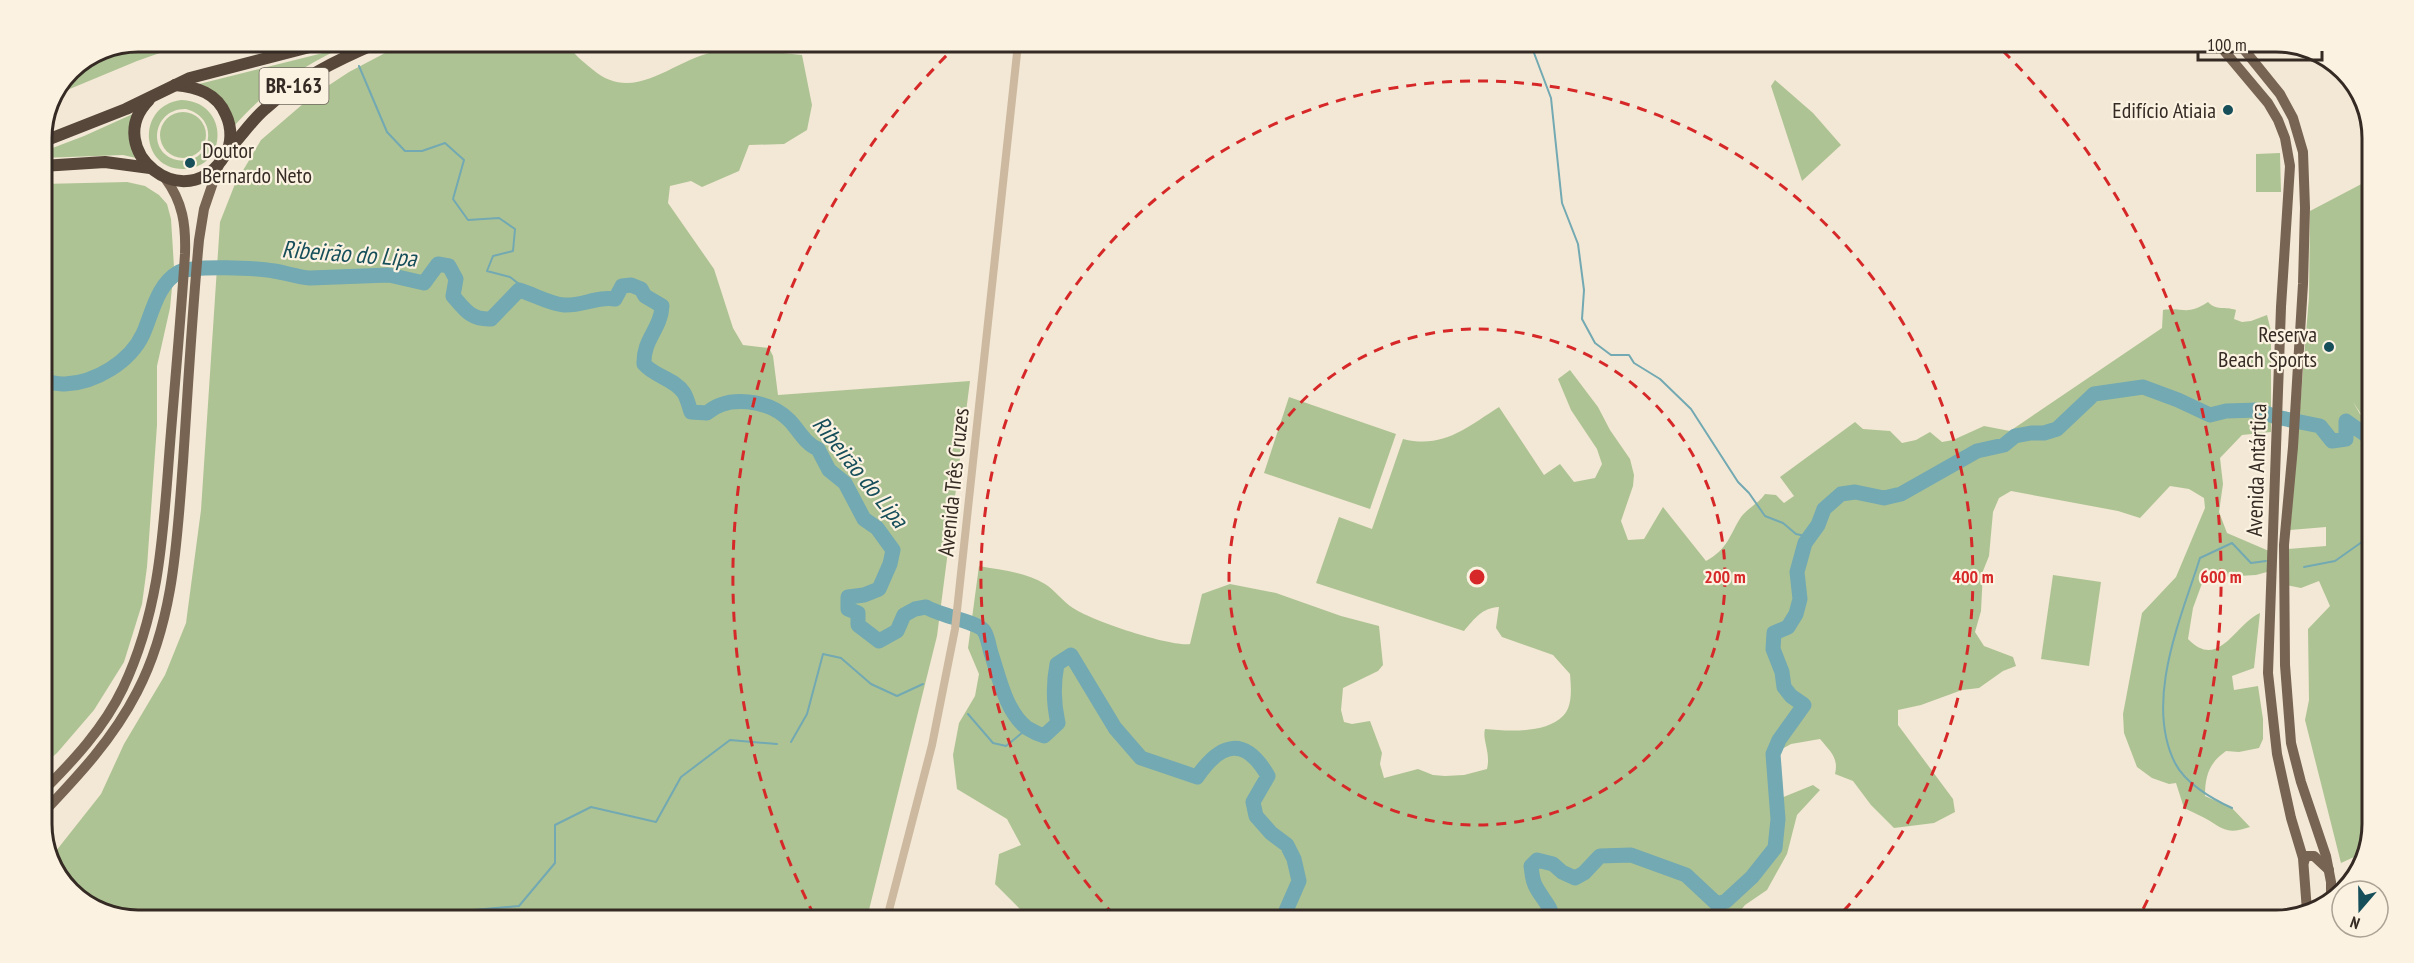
<svg xmlns="http://www.w3.org/2000/svg" width="2414" height="963" font-family="'PT Sans Narrow',sans-serif">
<style>
.green{fill:#aec394;fill-rule:evenodd}
.lines{fill:none;stroke-linecap:round;stroke-linejoin:round}
.stream{stroke:#72a9b2;stroke-width:2}
.river{stroke:#72a9b2;stroke-width:15}
.minor{stroke:#ccb9a0;stroke-width:8}
.major{stroke:#786453;stroke-width:10}
.highway{stroke:#57463a;stroke-width:12}
.ring{fill:none;stroke:#d62828;stroke-width:3;stroke-dasharray:10 8}
.poi-dot{fill:#164e5a;stroke:#fbf2e1;stroke-width:2}
.labels{text-anchor:middle;stroke-width:4.5;stroke-linejoin:round;paint-order:stroke}
.shield{fill:#fbf2e1;stroke:#70675d;stroke-width:1.5}
.shield-label{font-size:21px;font-weight:bold;fill:#352b24}
.poi-label{font-size:22px;fill:#352b24;stroke:#fbf2e1;text-anchor:end}
.street-label{font-size:22px;fill:#352b24;stroke:#fbf2e1}
.water-label{font-size:24px;font-style:italic;fill:#164e5a;stroke:#fbf2e1}
.rim{fill:none;stroke:#352b24;stroke-width:3}
.centre{fill:#d62828;stroke:#fbf2e1;stroke-width:3}
.ring-label{font-size:18px;text-anchor:middle;font-weight:bold;fill:#d62828;stroke:#fbf2e1;stroke-width:4.5;stroke-linejoin:round;paint-order:stroke}
</style>
<rect width="100%" height="100%" fill="#f3e8d5"/>
<g class="green">
<path d="M 138,42 L 191,42 L 137,61 L 60,93 L 70,70 Z"/>
<path d="M 404,43 L 566,43 C 574,54 582,61 592,69 C 636,107 675,56 720,51 C 746,47 776,53 802,55 L 812,105 L 807,130 L 784,144 L 749,145 L 739,171 L 702,187 L 691,181 L 670,186 L 668,203 L 714,269 L 733,328 L 743,345 L 769,348 L 773,356 L 778,395 L 970,381 L 937,636 L 867,918 L 107,916 L 62,883 L 52,856 L 101,794 L 124,744 L 165,675 L 186,623 L 201,510 L 220,222 L 235,184 L 261,140 L 311,97 L 349,72 Z"/>
<path d="M 339,49 C 297,70 267,89 235,125 L 228,106 L 199,84 Z"/>
<path d="M 1775,80 L 1813,113 L 1841,145 L 1802,181 L 1771,86 Z"/>
<path d="M 181,100 C 230,101 229,169 183,169 C 140,169 136,106 181,100 ZM 186,109 C 222,118 211,167 177,160 C 146,153 153,108 186,109 Z"/>
<circle cx="183" cy="135" r="23"/>
<path d="M 135,113 L 130,137 L 136,158 L 123,155 L 42,158 L 42,152 L 84,136 Z"/>
<path d="M 2280,153 L 2281,192 L 2256,192 L 2256,154 Z"/>
<path d="M 2371,179 L 2370,421 L 2361,414 L 2353,402 L 2360,414 L 2370,422 L 2367,851 L 2341,863 L 2305,720 L 2309,700 L 2308,629 L 2330,606 L 2319,581 L 2301,588 L 2286,585 L 2288,549 L 2326,546 L 2326,527 L 2290,530 L 2309,297 L 2310,211 Z"/>
<path d="M 127,182 L 145,186 L 159,195 L 167,204 L 171,219 L 174,267 L 170,308 L 157,366 L 157,425 L 147,567 L 142,604 L 124,662 L 94,710 L 57,753 L 42,766 L 42,184 Z"/>
<path d="M 2208,302 C 2216,311 2225,306 2236,310 L 2234,319 L 2242,322 L 2251,321 L 2267,315 L 2271,331 L 2271,432 L 2242,435 L 2220,458 L 2223,484 L 2219,512 L 2227,533 L 2269,551 L 2267,572 L 2256,575 L 2204,578 L 2193,608 L 2188,639 C 2219,671 2235,624 2260,613 L 2254,668 L 2232,676 L 2234,690 L 2258,686 L 2263,719 L 2263,739 L 2259,748 L 2239,752 L 2226,751 C 2209,763 2205,776 2205,796 L 2232,808 L 2250,827 C 2231,833 2226,832 2210,821 C 2202,816 2192,812 2184,808 L 2176,783 L 2169,784 L 2152,778 L 2137,767 L 2124,733 L 2123,714 L 2142,613 L 2176,577 L 2205,508 L 2204,498 L 2189,489 L 2170,486 L 2140,518 L 2118,511 L 2011,491 L 1999,498 L 1993,512 L 1989,556 L 1983,571 L 1981,611 L 1975,632 L 1984,646 L 2013,657 L 2016,666 L 2003,671 L 1979,688 L 1962,690 L 1921,705 L 1898,710 L 1898,725 L 1953,799 L 1955,812 L 1934,823 L 1894,828 L 1871,805 L 1853,781 L 1835,774 C 1839,758 1830,751 1820,739 L 1791,744 L 1773,754 L 1776,800 L 1813,785 L 1820,790 L 1797,815 L 1787,854 L 1767,890 L 1745,905 L 1733,920 L 1029,918 L 995,884 L 999,854 L 1021,845 L 1007,819 L 957,789 L 953,755 L 959,723 L 975,696 L 979,674 L 968,648 L 979,566 C 1001,570 1025,572 1045,584 C 1055,590 1063,602 1073,608 C 1090,620 1170,647 1190,644 L 1202,594 L 1230,584 L 1276,593 L 1341,616 L 1379,626 L 1383,665 L 1378,671 L 1343,688 L 1341,710 L 1344,722 L 1352,724 L 1370,721 L 1382,753 L 1380,764 L 1384,778 L 1418,769 L 1433,775 L 1445,776 L 1464,775 L 1487,769 C 1491,753 1482,740 1485,729 C 1508,731 1545,734 1563,716 C 1573,706 1571,687 1570,674 L 1553,655 L 1502,637 L 1496,628 L 1499,607 C 1482,608 1475,618 1464,631 L 1316,583 L 1339,517 L 1372,529 L 1403,439 C 1443,449 1466,428 1499,407 L 1544,475 L 1560,464 L 1574,482 L 1595,478 L 1602,464 L 1597,449 L 1571,410 L 1558,379 L 1570,370 L 1598,407 L 1610,430 L 1630,459 L 1634,475 L 1633,486 L 1621,521 L 1628,540 L 1644,539 L 1663,507 L 1706,561 C 1728,549 1729,536 1741,517 C 1748,508 1759,503 1765,494 L 1776,495 L 1784,503 L 1794,496 L 1780,477 L 1855,422 L 1863,429 L 1890,431 L 1902,443 L 1916,440 L 1930,432 L 1942,442 L 1953,440 L 1984,426 L 2010,431 L 2162,328 L 2163,310 C 2184,307 2187,316 2208,302 Z"/>
<path d="M 1289,397 L 1396,434 L 1370,509 L 1264,473 Z"/>
<path d="M 2053,575 L 2101,582 L 2089,666 L 2041,659 Z"/>
</g>
<g class="lines">
<g class="stream">
<path d="M 1531,45 L 1551,98 L 1562,203 L 1578,244 L 1584,290 L 1582,319 L 1595,343 L 1611,355 L 1629,355 L 1634,363 L 1660,379 L 1691,409 L 1738,482 L 1749,493 L 1765,516 L 1783,523 L 1796,534 L 1810,537"/>
<path d="M 359,66 L 387,132 L 405,151 L 422,151 L 445,143 L 464,160 L 453,199 L 468,220 L 499,218 L 515,229 L 513,251 L 493,256 L 487,271 L 510,277 L 532,294"/>
<path d="M 2304,567 L 2335,561 L 2369,537"/>
<path d="M 968,714 L 993,743 L 1006,746 L 1028,728"/>
<path d="M 791,742 L 807,714 L 823,654 L 841,658 L 871,684 L 897,696 L 923,684"/>
<path d="M 2232,808 C 2212,799 2185,783 2175,763 C 2144,701 2181,618 2200,558 L 2232,543 L 2251,563 L 2266,561"/>
<path d="M 467,917 L 473,910 L 519,906 L 555,863 L 555,825 L 591,807 L 656,822 L 681,777 L 730,740 L 777,744"/>
<path d="M 2280,920 L 2284,915"/>
</g>
<g class="river">
<path d="M 42,381 C 49,382 58,384 65,384 C 95,383 130,362 143,334 C 152,314 157,284 179,272 C 194,265 257,268 274,271 C 287,273 297,277 310,278 L 389,275 L 424,283 L 438,264 L 449,266 L 456,279 L 453,296 C 465,310 471,320 491,319 L 519,290 C 533,294 550,304 564,305 C 582,306 598,296 615,299 L 622,286 L 631,285 L 641,289 L 645,296 L 662,306 C 661,329 643,339 644,364 C 655,377 674,378 684,393 C 687,398 689,406 691,412 L 707,413 C 728,394 769,400 789,420 C 799,430 805,444 818,449 L 829,470 L 845,483 L 864,519 L 877,528 L 893,550 L 890,564 L 879,589 L 864,595 L 848,597 L 848,609 L 858,613 L 858,625 L 879,641 L 897,631 L 904,615 L 915,609 L 926,607 C 941,616 978,622 984,631 C 988,637 989,647 991,653 C 999,677 1006,712 1027,728 C 1032,731 1038,734 1044,736 L 1058,723 C 1053,702 1053,685 1057,664 L 1071,655 L 1115,728 L 1141,758 L 1197,777 C 1221,742 1245,736 1268,776 L 1253,802 L 1256,816 L 1271,833 L 1287,845 L 1294,859 L 1299,881 L 1285,913 L 1287,919"/>
<path d="M 1553,919 C 1551,905 1541,898 1535,885 C 1532,879 1532,872 1531,866 L 1537,860 L 1553,864 L 1562,872 L 1575,878 L 1584,873 L 1600,856 L 1631,855 L 1686,875 L 1717,904 L 1726,901 L 1752,877 L 1775,848 L 1778,819 L 1773,754 L 1779,740 L 1804,705 L 1791,696 L 1784,687 L 1782,672 L 1773,649 L 1774,633 L 1788,627 L 1796,614 L 1800,599 L 1797,572 L 1805,543 L 1818,525 L 1824,509 L 1841,494 L 1855,492 L 1884,498 L 1901,494 L 1977,451 L 2004,445 L 2015,436 L 2031,433 L 2044,433 L 2057,429 L 2094,394 L 2143,387 L 2178,400 L 2210,415 L 2226,411 L 2258,410 L 2276,417 L 2320,426 L 2332,441 L 2346,439 L 2346,421 L 2370,438"/>
</g>
<path class="minor" d="M 887,918 L 932,745 L 955,629 L 1018,44"/>
<g class="major">
<path d="M 2221,47 L 2268,103 L 2278,120 L 2285,138 L 2290,166 L 2281,307 L 2268,673 L 2277,754 L 2291,818 L 2303,858 L 2307,911"/>
<path d="M 2242,47 L 2280,94 L 2293,118 L 2303,152 L 2305,208 L 2303,284 L 2293,447 L 2284,545 L 2285,665 L 2291,743 L 2301,782 L 2326,856 L 2331,882 L 2331,903"/>
<path d="M 42,792 C 73,761 104,728 123,688 C 161,607 163,531 170,444 C 175,381 181,317 185,254 C 186,225 183,202 165,178"/>
<path d="M 42,814 C 78,776 113,739 137,692 C 174,621 177,540 183,462 C 188,388 192,314 199,240 L 204,209 L 219,165"/>
<path d="M 2304,862 L 2306,856 L 2314,856 L 2329,870"/>
</g>
<g class="highway">
<path d="M 149,100 C 100,149 186,220 225,155 C 232,144 232,128 226,115 C 217,93 197,87 175,85"/>
<path d="M 42,142 L 126,109 L 190,78 L 329,42"/>
<path d="M 228,150 C 241,137 251,121 265,109 C 298,79 337,60 377,43"/>
<path d="M 42,166 L 105,162 L 150,168"/>
</g>
</g>
<g class="ring">
<circle cx="1477" cy="577" r="248"/>
<path d="M1114 915A496 496 0 1 1 1837 918"/>
<path d="M814 915A744 744 0 0 1 956 46M2003 51A744 744 0 0 1 2137 921"/>
</g>
<g class="poi-dot">
<circle cx="2228" cy="110" r="6"/>
<circle cx="190" cy="163" r="6"/>
<circle cx="2329" cy="347" r="6"/>
</g>
<g class="labels">
<rect class="shield" x="259.5" y="68" width="69" height="36" rx="4.5"/>
<g class="shield-label">
<text x="294" y="93">BR-163</text>
</g>
<g class="poi-label">
<text x="2216" y="118">Edifício Atiaia</text>
<text x="202" y="158" text-anchor="start">Doutor<tspan x="202" dy="25">Bernardo Neto</tspan></text>
<text x="2317" y="342">Reserva<tspan x="2317" dy="25">Beach Sports</tspan></text>
</g>
<g class="street-label">
<text transform="translate(2256 470) rotate(-88)" y="8">Avenida Antártica</text>
<text transform="translate(953 482) rotate(-84)" y="8">Avenida Três Cruzes</text>
</g>
<g class="water-label">
<text transform="translate(349 254) rotate(4)" y="8">Ribeirão do Lipa</text>
<text transform="translate(860 472) rotate(51)" y="8">Ribeirão do Lipa</text>
</g>
</g>
<path d="M0 0H2414V963H0ZM138 52H2276A86 86 0 0 1 2362 138V824A86 86 0 0 1 2276 910H138A86 86 0 0 1 52 824V138A86 86 0 0 1 138 52Z" fill="#fbf2e1" fill-rule="evenodd"/>
<path class="rim" d="M138 52H2276A86 86 0 0 1 2362 138V824A86 86 0 0 1 2276 910H138A86 86 0 0 1 52 824V138A86 86 0 0 1 138 52Z"/>
<circle cx="1477" cy="577" r="9" class="centre"/>
<g class="ring-label">
<text x="1725" y="583">200 m</text>
<text x="1973" y="583">400 m</text>
<text x="2221" y="583">600 m</text>
</g>
<g transform="translate(2360 909) rotate(200)"><circle r="28" fill="#fbf2e1" stroke="#aca295" stroke-width="1.5"/>
<path d="M0-4.5L10 22L0 15L-10 22Z" fill="#164e5a"/>
<text y="-9" font-size="16" font-weight="bold" text-anchor="middle" fill="#352b24">N</text>
</g>
<path d="M2198 51v9h124v-9" fill="none" stroke="#352b24" stroke-width="3"/>
<text x="2207" y="51" font-size="18" fill="#352b24" stroke="#fbf2e1" stroke-width="4.5" paint-order="stroke">100 m</text>
</svg>
